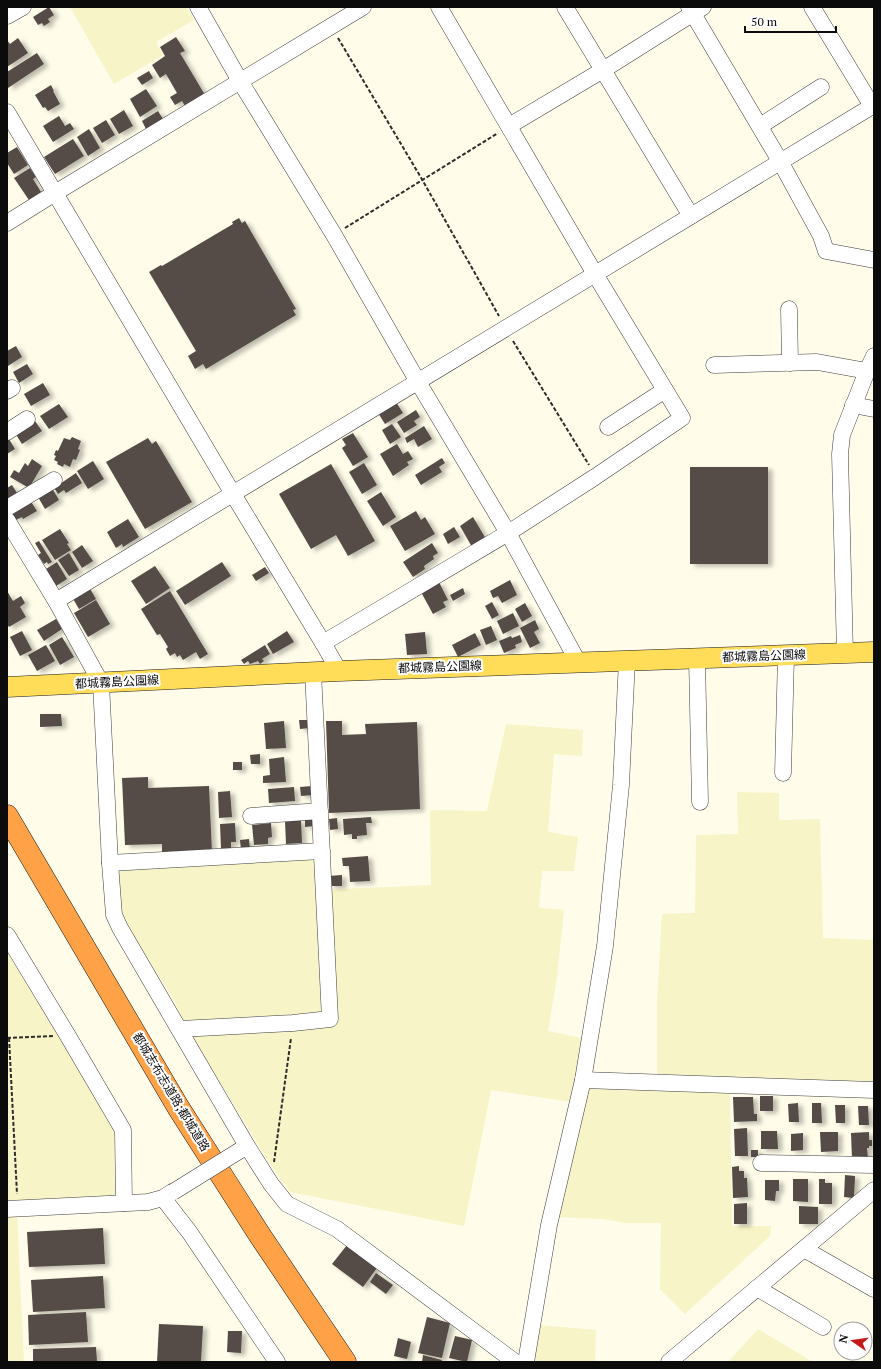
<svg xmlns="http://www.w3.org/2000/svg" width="881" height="1369" font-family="'PT Serif','Noto Sans JP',serif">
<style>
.farmland{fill:#f7f4c7}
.building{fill:#544c47;filter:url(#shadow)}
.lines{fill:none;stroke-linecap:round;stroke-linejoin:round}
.minor-casing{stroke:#3e3e3e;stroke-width:17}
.major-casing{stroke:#1c1c1c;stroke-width:21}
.highway-casing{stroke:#1c1c1c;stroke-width:23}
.path{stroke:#2d2d2d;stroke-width:2;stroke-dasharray:4 2;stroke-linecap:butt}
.minor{stroke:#fff;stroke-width:16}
.major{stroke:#ffdd59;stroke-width:20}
.highway{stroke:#ffa247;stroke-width:22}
.minor-bridge-casing{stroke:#3e3e3e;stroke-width:17;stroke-linecap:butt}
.minor-bridge{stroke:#fff;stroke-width:16}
.labels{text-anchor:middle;stroke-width:4;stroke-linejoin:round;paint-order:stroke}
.street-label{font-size:12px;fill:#0b0b0b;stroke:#fff}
</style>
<defs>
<filter id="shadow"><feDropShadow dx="4.5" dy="2.5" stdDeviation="2" flood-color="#0004"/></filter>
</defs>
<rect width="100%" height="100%" fill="#fffce9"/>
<g class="farmland">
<path d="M 70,7 L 186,7 L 194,20 L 156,42 L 163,55 L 114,84 Z"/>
<path d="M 506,724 L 583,730 L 582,756 L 554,754 L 548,832 L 578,837 L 574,871 L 542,871 L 539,908 L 564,910 L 557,977 L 548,1031 L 586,1039 L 572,1102 L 491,1090 L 464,1226 L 290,1192 L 269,1162 L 184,1023 L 174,1000 L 118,912 L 118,865 L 319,855 L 320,890 L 431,885 L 430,810 L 487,811 Z"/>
<path d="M 737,792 L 779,793 L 779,820 L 820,819 L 823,938 L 874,940 L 874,1086 L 657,1079 L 657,1000 L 662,914 L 695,913 L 696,835 L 738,834 Z"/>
<path d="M 7,944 L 115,1124 L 117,1194 L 109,1198 L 7,1203 Z"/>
<path d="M 588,1085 L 730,1089 L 732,1226 L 771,1226 L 770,1236 L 685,1314 L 660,1289 L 661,1223 L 626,1223 L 603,1219 L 558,1217 Z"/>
<path d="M 17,1214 L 24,1362 L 7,1362 L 7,1215 Z"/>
<path d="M 539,1325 L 596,1330 L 595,1362 L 533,1362 Z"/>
<path d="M 758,1329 L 813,1362 L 728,1362 Z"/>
</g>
<g class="building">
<path d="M 49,7 L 54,15 L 48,19 L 50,22 L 44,26 L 42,23 L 38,25 L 33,17 Z"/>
<path d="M 176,37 L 185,51 L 180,53 L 205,95 L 185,106 L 182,101 L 175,105 L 170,97 L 177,93 L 166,74 L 160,78 L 152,65 L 165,56 L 160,47 Z"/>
<path d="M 18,38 L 28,53 L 7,67 L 7,40 L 10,44 Z"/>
<path d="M 37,53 L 44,64 L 8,88 L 7,72 Z"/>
<path d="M 149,71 L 153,78 L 142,85 L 137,78 Z"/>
<path d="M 51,85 L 54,91 L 53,91 L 60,104 L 48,111 L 45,107 L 43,108 L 35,95 Z"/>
<path d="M 146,89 L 157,106 L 140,117 L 130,99 Z"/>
<path d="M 124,110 L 133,126 L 119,134 L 110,119 Z"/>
<path d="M 158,111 L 163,119 L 146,129 L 142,121 Z"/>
<path d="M 59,116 L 65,126 L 70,123 L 74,129 L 53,142 L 43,126 Z"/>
<path d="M 106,120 L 115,135 L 102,143 L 93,128 Z"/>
<path d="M 89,129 L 100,148 L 88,156 L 77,137 Z"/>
<path d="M 73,139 L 84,156 L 55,174 L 44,157 Z"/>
<path d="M 17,147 L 28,165 L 14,174 L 7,163 L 7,153 Z"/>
<path d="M 30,168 L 36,177 L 33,179 L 41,192 L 29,200 L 14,178 Z"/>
<path d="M 239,218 L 242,223 L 245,221 L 296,309 L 293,310 L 296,315 L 206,369 L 203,364 L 195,369 L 188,356 L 196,351 L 149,272 L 161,265 L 162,266 L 233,224 L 232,222 Z"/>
<path d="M 16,346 L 22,357 L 8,366 L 7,351 Z"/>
<path d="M 27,364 L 33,374 L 19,383 L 13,372 Z"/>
<path d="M 43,383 L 50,395 L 31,406 L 24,394 Z"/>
<path d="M 396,402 L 403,413 L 385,424 L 378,413 Z"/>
<path d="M 59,404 L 68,417 L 49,429 L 40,416 Z"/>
<path d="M 416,410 L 420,417 L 414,421 L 417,425 L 404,433 L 397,422 Z"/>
<path d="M 35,421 L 42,431 L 22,444 L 15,433 Z"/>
<path d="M 392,424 L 401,437 L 390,444 L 382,430 Z"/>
<path d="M 424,426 L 432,439 L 418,447 L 414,439 L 407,443 L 405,438 Z"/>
<path d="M 353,433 L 368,457 L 353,466 L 342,448 L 346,445 L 342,439 Z"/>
<path d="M 72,437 L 81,441 L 78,449 L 80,450 L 76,460 L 73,459 L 70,467 L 64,464 L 63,467 L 57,464 L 58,462 L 54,460 L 56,456 L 54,455 L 56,450 L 58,451 L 64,438 L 70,440 Z"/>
<path d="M 148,438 L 152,444 L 156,441 L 192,502 L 145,529 L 106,462 Z"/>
<path d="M 9,439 L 15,449 L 7,454 L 7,440 Z"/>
<path d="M 397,444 L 403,454 L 408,451 L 413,459 L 407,462 L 409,465 L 393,476 L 380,454 Z"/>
<path d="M 442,458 L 445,463 L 439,467 L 442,472 L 421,485 L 415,475 Z"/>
<path d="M 32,459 L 42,466 L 29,488 L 10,477 L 14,470 L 19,473 L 25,463 L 28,466 Z"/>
<path d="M 93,461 L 104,479 L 88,489 L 77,471 Z"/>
<path d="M 364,463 L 377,485 L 362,494 L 349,472 Z"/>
<path d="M 331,464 L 375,541 L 348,556 L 336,535 L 311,549 L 279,494 Z"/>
<rect x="690" y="467" width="78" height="97"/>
<path d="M 76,473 L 82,483 L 66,493 L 64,490 L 58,494 L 54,488 Z"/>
<path d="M 12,485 L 17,493 L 7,499 L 7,488 Z"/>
<path d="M 52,488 L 59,500 L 45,509 L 38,497 Z"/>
<path d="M 381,492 L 396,517 L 383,526 L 367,501 Z"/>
<path d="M 30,500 L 37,511 L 23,519 L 22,517 L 16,520 L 11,512 Z"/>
<path d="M 416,511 L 421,520 L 425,517 L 435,534 L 405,551 L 390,526 Z"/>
<path d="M 473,517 L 486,539 L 472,547 L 460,526 Z"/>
<path d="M 128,519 L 139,537 L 123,547 L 122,544 L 116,548 L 107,532 Z"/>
<path d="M 454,527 L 460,537 L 448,544 L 443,534 Z"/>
<path d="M 60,529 L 69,543 L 67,544 L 71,550 L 55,560 L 42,540 Z"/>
<path d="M 39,541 L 52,562 L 48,564 L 47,562 L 44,564 L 38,555 L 41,553 L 35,543 Z"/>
<path d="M 432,543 L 438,553 L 433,556 L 434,559 L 424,566 L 425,569 L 413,577 L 403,562 Z"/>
<path d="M 82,545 L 93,561 L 82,568 L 72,552 Z"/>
<path d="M 69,553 L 79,570 L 69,576 L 58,560 Z"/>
<path d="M 57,562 L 67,579 L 56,586 L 46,569 Z"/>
<path d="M 222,562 L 231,576 L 185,605 L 176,591 Z"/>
<path d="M 155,566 L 170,588 L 146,604 L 131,581 Z"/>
<path d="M 265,567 L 269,573 L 256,581 L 252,575 Z"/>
<path d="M 510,580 L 517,595 L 502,603 L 498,596 L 493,598 L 490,591 Z"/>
<path d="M 439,582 L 448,600 L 443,602 L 446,607 L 433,614 L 421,592 Z"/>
<path d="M 89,587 L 96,599 L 79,609 L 72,597 Z"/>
<path d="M 463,588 L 465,594 L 453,601 L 450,595 Z"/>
<path d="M 7,591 L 13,601 L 21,596 L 25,603 L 20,607 L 26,617 L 9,627 L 7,624 Z"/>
<path d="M 170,591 L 208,654 L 200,659 L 196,652 L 183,660 L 180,655 L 177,657 L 175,653 L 170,656 L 166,649 L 168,647 L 160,634 L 157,635 L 141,609 Z"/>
<path d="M 96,600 L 110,624 L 88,637 L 74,613 Z"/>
<path d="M 492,602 L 499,615 L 492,619 L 485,606 Z"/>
<path d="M 525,603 L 532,616 L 522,622 L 515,609 Z"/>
<path d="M 513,613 L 519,626 L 503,634 L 497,621 Z"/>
<path d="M 56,619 L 62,629 L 44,641 L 37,630 Z"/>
<path d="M 535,620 L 539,629 L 534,632 L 540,643 L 530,648 L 520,628 Z"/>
<path d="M 491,626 L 497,640 L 486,645 L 480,630 Z"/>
<path d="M 22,631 L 32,650 L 20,656 L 10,637 Z"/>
<path d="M 287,631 L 294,642 L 273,654 L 267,644 Z"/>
<path d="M 425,632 L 427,654 L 407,655 L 405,634 Z"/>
<path d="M 475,633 L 481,645 L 458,657 L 452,645 Z"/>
<path d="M 520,635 L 522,642 L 515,645 L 516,648 L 504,653 L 499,641 L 511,636 L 512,638 Z"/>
<path d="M 62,637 L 74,657 L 60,665 L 49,645 Z"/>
<path d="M 46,645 L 55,661 L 37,671 L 28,655 Z"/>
<path d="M 265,645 L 270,654 L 262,659 L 264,661 L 260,664 L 258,661 L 250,664 L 248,661 L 244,664 L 241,660 Z"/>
<path d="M 40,714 L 61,714 L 62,726 L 40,727 Z"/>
<path d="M 299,720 L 310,720 L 310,728 L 300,729 Z"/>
<path d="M 284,721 L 286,748 L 266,749 L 264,723 Z"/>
<path d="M 326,721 L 342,721 L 342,735 L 366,734 L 365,724 L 417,722 L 420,809 L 329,813 Z"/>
<path d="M 260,754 L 260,764 L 251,764 L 250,755 Z"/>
<path d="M 284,757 L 286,782 L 263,783 L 263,776 L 270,775 L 269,759 Z"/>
<rect x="233" y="762" width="9" height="8"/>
<path d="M 148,777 L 148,788 L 209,786 L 212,853 L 162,855 L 162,844 L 125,845 L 122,778 Z"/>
<path d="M 312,786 L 313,795 L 301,796 L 300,787 Z"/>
<path d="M 294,787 L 295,801 L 269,803 L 268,789 Z"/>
<path d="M 230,791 L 232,817 L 219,818 L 218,792 Z"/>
<path d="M 371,817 L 372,823 L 366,823 L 367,835 L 357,836 L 357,839 L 352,839 L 352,834 L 344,835 L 343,819 Z"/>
<path d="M 337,818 L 338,829 L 330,830 L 329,819 Z"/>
<path d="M 314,819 L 315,826 L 305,827 L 305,820 Z"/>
<path d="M 301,820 L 302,843 L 286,844 L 285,821 Z"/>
<path d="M 235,823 L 236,842 L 231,842 L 231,848 L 221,849 L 220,824 Z"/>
<path d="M 271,823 L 272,837 L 268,838 L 268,844 L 254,845 L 252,825 Z"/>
<path d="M 249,839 L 250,850 L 241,850 L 240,840 Z"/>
<path d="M 368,856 L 370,881 L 350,882 L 349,866 L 343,866 L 342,858 Z"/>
<path d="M 342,875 L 342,886 L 330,886 L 329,876 Z"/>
<rect x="760" y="1096" width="13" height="15"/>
<path d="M 733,1097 L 753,1097 L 754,1114 L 757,1114 L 757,1121 L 734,1122 Z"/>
<path d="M 798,1103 L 799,1122 L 789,1122 L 788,1104 Z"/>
<path d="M 812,1103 L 821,1103 L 822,1123 L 812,1123 Z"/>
<path d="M 835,1105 L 845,1105 L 845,1123 L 836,1123 Z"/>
<path d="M 858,1106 L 868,1106 L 869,1125 L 859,1125 Z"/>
<path d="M 747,1128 L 748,1156 L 735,1156 L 734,1129 Z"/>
<path d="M 761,1131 L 777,1131 L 778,1149 L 761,1149 Z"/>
<path d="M 820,1132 L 838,1132 L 838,1151 L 821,1152 Z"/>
<path d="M 869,1132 L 869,1140 L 872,1140 L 872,1146 L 869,1146 L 869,1148 L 867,1148 L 868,1159 L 852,1159 L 851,1133 Z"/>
<path d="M 803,1133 L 803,1150 L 791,1151 L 791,1134 Z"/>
<rect x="751" y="1150" width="7" height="7"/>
<path d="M 739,1166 L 739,1171 L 744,1171 L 744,1178 L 747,1178 L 748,1197 L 733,1198 L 732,1167 Z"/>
<path d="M 845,1175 L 855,1176 L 854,1198 L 844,1197 Z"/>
<path d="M 793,1179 L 808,1179 L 808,1202 L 793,1201 Z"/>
<path d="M 819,1179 L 825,1179 L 825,1183 L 832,1183 L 832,1204 L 819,1204 Z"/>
<path d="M 765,1180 L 779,1180 L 779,1191 L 776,1191 L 775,1201 L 765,1200 Z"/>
<path d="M 747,1203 L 747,1224 L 734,1224 L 734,1204 Z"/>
<path d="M 799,1206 L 818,1207 L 818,1224 L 799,1224 Z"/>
<path d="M 103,1228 L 105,1264 L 29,1267 L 27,1232 Z"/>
<path d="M 347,1245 L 377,1268 L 363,1287 L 332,1264 Z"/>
<path d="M 376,1273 L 393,1285 L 386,1294 L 370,1282 Z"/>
<path d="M 103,1276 L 105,1308 L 33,1312 L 31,1280 Z"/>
<path d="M 86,1312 L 88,1342 L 29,1345 L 28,1315 Z"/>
<path d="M 427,1317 L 450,1323 L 442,1358 L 418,1353 Z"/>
<path d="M 159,1324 L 203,1326 L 201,1362 L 157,1362 Z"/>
<path d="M 228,1331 L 242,1331 L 241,1353 L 227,1352 Z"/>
<path d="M 455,1336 L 472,1340 L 467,1362 L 449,1358 Z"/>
<path d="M 398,1338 L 411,1342 L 407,1359 L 394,1356 Z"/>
<path d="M 96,1347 L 97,1362 L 33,1362 L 33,1349 Z"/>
<path d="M 423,1355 L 442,1360 L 441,1362 L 422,1362 Z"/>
</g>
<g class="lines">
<g class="minor-casing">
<g id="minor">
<path d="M 198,7 L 240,81 L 334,235 L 418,382 L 508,533 L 578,662"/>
<path d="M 565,7 L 691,216"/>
<path d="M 689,7 L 780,161 L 821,236 L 826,251 L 874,260"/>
<path d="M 812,7 L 872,106"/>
<path d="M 7,16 L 23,7"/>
<path d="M 7,112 L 233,494 L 323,643 L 508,533 L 595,477 L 682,418 L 595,274 L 439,7"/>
<path d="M 509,126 L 603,70 L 703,7"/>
<path d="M 760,126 L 821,87"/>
<path d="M 7,223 L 55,193 L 363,7"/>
<path d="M 789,309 L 790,363"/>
<path d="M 714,365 L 817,362 L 867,371"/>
<path d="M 7,391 L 12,388"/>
<path d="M 853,405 L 874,409"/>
<path d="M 608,427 L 665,390"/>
<path d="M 7,432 L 27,419"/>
<path d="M 7,508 L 54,480"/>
<path d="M 7,520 L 56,601 L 101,683 L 110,863 L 114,915 L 120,928 L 247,1146"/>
<path d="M 56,601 L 874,105"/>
<path d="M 323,643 L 339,671"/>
<path d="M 845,654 L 840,454 L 842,435 L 867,371 L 874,356"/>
<path d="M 697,658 L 700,802"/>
<path d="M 783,773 L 786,655"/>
<path d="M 251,816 L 320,811"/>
<path d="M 110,863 L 322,851"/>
<path d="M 7,935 L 68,1036 L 123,1130 L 124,1203"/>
<path d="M 180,1029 L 293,1023 L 330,1019 L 313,672"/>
<path d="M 583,1080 L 874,1090"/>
<path d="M 239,1151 L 247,1146 L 271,1184 L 287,1204 L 337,1229 L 515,1362"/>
<path d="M 761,1163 L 874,1165"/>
<path d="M 163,1198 L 190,1233 L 277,1362"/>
<path d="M 7,1209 L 148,1202 L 163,1198 L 172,1192"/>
<path d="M 804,1249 L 874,1289"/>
<path d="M 757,1288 L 823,1327"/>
<path d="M 526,1362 L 549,1225 L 583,1080 L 605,946 L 621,785 L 627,660"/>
<path d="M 669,1362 L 874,1190"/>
</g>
</g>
<g class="major-casing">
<path id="major" d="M 7,687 L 339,671 L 874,652"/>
</g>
<g class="highway-casing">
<path id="highway" d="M 7,816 L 178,1107 L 259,1234 L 345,1362"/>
</g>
<g class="path">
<path d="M 338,38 L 423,181 L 499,316"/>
<path d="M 345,228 L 498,133"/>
<path d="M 513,341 L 589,465"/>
<path d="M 7,1038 L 53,1036"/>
<path d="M 9,1038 L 17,1194"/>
<path d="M 274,1162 L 291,1038"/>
</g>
<use href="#minor" class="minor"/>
<use href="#major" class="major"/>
<use href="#highway" class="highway"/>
<g class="minor-bridge-casing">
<path id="minor-bridge" d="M 173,1192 L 239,1151"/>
</g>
<use href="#minor-bridge" class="minor-bridge"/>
</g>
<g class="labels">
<g class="street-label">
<text transform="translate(764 656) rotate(-2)" y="4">都城霧島公園線</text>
<text transform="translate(440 667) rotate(-2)" y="4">都城霧島公園線</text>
<text transform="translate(117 682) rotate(-3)" y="4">都城霧島公園線</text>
<text transform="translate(171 1092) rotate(59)" y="4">都城志布志道路;都城道路</text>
</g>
</g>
<rect width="881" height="1369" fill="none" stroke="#0b0b0b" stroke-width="16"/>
<g transform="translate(853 1341) rotate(283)"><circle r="19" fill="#ffffff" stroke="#9d9d9d"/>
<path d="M0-3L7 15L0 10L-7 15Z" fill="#c31a1c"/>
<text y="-6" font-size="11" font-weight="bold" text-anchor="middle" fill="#0b0b0b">N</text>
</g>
<path d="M745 26v6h91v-6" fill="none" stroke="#0b0b0b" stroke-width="2"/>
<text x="751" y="26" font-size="12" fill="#0b0b0b" stroke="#ffffff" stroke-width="3" paint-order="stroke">50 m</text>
</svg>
